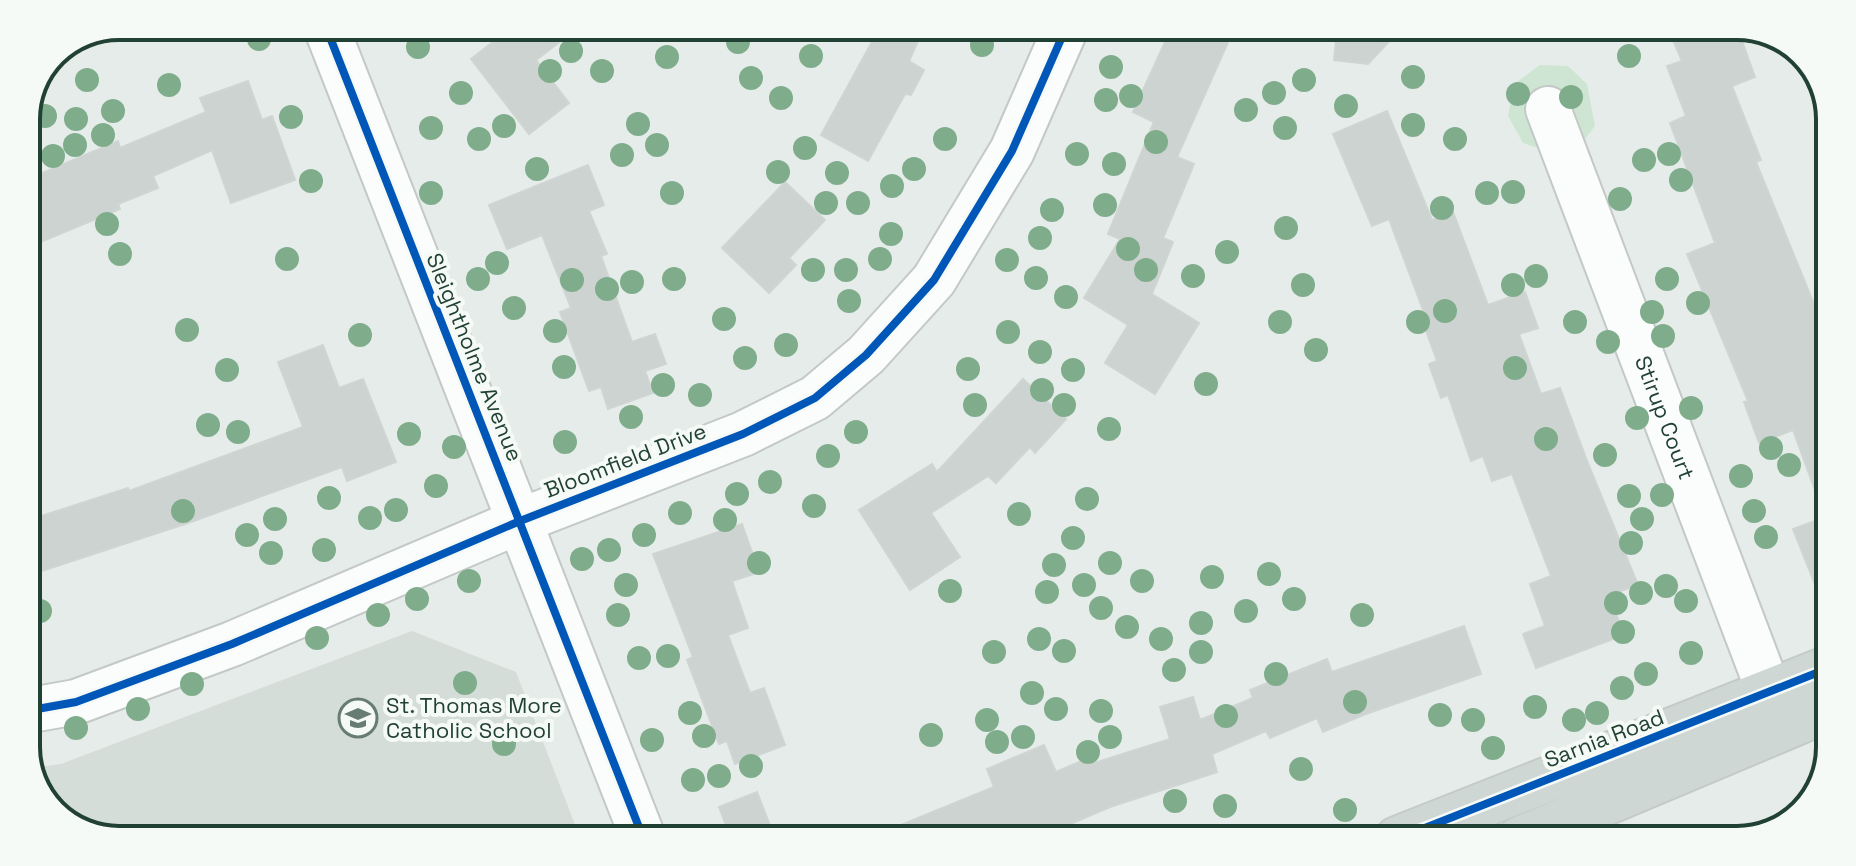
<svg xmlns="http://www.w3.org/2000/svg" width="1856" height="866" font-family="'Space Grotesk',sans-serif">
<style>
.built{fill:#d4ddd8}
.green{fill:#cfe5d3}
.building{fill:#cdd3d0;stroke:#cfd5d2;stroke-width:2}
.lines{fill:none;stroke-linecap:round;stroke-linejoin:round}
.minor-casing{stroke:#c3c9c6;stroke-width:48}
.major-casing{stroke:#c2cbc7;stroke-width:48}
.minor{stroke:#fbfcfc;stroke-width:44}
.major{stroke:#ced7d3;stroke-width:44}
.cycleway-casing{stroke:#f5faf7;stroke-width:13}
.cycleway{stroke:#0057b8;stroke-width:8}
.tree{fill:#7fad8c}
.labels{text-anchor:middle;stroke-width:8;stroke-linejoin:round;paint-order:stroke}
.street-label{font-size:22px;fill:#224135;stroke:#f5faf7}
.poi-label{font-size:22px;fill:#224135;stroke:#f5faf7;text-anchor:start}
.rim{fill:none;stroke:#224135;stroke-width:4}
</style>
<rect width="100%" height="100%" fill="#e6ece9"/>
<path class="built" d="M 412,631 L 516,672 L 579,835 L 83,833 L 45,803 L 31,768 L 61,764 Z"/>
<path class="green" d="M 1540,65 L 1568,66 L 1587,84 L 1595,126 L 1579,147 L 1556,154 L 1523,143 L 1508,116 L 1514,84 Z"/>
<g class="building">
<path d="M 511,28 L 578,28 L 536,60 L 569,103 L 529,134 L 471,59 Z"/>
<path d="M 879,29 L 923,30 L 909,61 L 924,70 L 911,95 L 905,94 L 868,161 L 821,135 Z"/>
<path d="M 1170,31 L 1233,31 L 1177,157 L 1194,164 L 1163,238 L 1173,242 L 1152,294 L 1199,323 L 1155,394 L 1105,363 L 1128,325 L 1084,298 L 1120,239 L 1108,234 L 1154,122 L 1133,112 Z"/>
<path d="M 1337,31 L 1398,32 L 1368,64 L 1334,60 Z"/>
<path d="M 1670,33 L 1739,33 L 1755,77 L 1732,86 L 1761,160 L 1756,162 L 1827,336 L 1826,512 L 1823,512 L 1793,430 L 1759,443 L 1744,402 L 1748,401 L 1687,254 L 1715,243 L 1670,123 L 1686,116 L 1667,66 L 1682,61 Z"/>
<path d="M 248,81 L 262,120 L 272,116 L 295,180 L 231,203 L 212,150 L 153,176 L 158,188 L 118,204 L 120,209 L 26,248 L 26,180 L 118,141 L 120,148 L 206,112 L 200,98 Z"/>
<path d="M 1387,111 L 1432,220 L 1453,212 L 1488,305 L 1525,292 L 1538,328 L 1519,334 L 1541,394 L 1560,388 L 1587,461 L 1638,585 L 1609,595 L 1624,635 L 1536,668 L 1523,634 L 1545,626 L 1530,584 L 1551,576 L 1512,474 L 1492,481 L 1483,456 L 1471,461 L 1448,395 L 1441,398 L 1429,364 L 1437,361 L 1425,328 L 1429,326 L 1389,219 L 1372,226 L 1333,134 Z"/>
<path d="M 588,165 L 604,205 L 589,211 L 607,254 L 601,256 L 632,342 L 655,334 L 666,364 L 645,371 L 653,393 L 608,409 L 601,387 L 589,391 L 560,312 L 571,308 L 542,235 L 507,249 L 489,205 Z"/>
<path d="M 785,182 L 825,220 L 789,258 L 796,265 L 769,293 L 722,248 Z"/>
<path d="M 323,345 L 339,388 L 363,379 L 396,462 L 347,481 L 342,467 L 191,522 L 26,576 L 26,521 L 128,488 L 129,491 L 303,427 L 278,362 Z"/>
<path d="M 1023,379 L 1066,419 L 1035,453 L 1030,447 L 996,483 L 988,476 L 931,513 L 960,557 L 910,590 L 859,510 L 932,464 L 937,472 Z"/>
<path d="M 1826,517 L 1825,607 L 1824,607 L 1793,529 Z"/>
<path d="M 742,524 L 759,572 L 732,581 L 748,628 L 728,635 L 750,693 L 764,688 L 785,745 L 735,764 L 727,741 L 719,744 L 687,660 L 693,657 L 653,554 Z"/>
<path d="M 1464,626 L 1481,674 L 1363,715 L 1323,732 L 1317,718 L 1270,738 L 1266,731 L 1212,754 L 1217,772 L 1110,807 L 1040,837 L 874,836 L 994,787 L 987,769 L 1044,745 L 1056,772 L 1086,759 L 1088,765 L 1170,739 L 1160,707 L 1193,697 L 1200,720 L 1253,698 L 1250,690 L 1327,659 L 1332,672 Z"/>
<path d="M 757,792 L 774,836 L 730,836 L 719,807 Z"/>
</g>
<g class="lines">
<g class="minor-casing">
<g id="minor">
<path d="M 326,27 L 642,835"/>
<path id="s1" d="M 1548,109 L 1782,726"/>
<path d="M 26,711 L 76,702 L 232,644 L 520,521 L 743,434 L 815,398 L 866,355 L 934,280 L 1012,151 L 1065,30"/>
</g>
</g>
<g class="major-casing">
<g id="major">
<path d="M 1397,839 L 1824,670"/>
<path d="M 1520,839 L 1824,711"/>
</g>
</g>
<use href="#minor" class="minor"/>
<use href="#major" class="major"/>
<g class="cycleway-casing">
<g id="cycleway">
<path d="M 326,27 L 642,835"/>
<path d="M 26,711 L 76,702 L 232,644 L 520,521 L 743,434 L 815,398 L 866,355 L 934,280 L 1012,151 L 1065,30"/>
<path d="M 1397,839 L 1824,670"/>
</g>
</g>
<use href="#cycleway" class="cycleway"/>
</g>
<g class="tree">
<circle cx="259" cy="39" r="12"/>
<circle cx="738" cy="42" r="12"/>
<circle cx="982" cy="45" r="12"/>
<circle cx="418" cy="47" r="12"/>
<circle cx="571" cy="51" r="12"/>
<circle cx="811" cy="56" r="12"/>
<circle cx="1629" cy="56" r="12"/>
<circle cx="667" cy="57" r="12"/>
<circle cx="1111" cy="67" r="12"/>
<circle cx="550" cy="71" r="12"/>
<circle cx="602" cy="71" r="12"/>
<circle cx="1413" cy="77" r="12"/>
<circle cx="751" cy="78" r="12"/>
<circle cx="87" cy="80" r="12"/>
<circle cx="1304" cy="80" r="12"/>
<circle cx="169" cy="85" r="12"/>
<circle cx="461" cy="93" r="12"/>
<circle cx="1274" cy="93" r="12"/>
<circle cx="1518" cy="94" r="12"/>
<circle cx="1131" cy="96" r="12"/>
<circle cx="1571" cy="97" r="12"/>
<circle cx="781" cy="98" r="12"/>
<circle cx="1106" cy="100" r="12"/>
<circle cx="1346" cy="106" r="12"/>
<circle cx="1246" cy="110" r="12"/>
<circle cx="113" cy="111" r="12"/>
<circle cx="45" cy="116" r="12"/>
<circle cx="291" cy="117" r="12"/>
<circle cx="76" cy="119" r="12"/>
<circle cx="638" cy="124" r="12"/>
<circle cx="1413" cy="125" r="12"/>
<circle cx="504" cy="126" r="12"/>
<circle cx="431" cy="128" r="12"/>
<circle cx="1285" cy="128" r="12"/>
<circle cx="103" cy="135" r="12"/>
<circle cx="479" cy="139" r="12"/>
<circle cx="945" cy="139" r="12"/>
<circle cx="1455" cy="139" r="12"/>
<circle cx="1156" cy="142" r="12"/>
<circle cx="75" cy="145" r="12"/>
<circle cx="657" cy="145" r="12"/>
<circle cx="805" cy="148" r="12"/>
<circle cx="1077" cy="154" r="12"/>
<circle cx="1669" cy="154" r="12"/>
<circle cx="622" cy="155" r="12"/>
<circle cx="53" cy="156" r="12"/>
<circle cx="1644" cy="160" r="12"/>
<circle cx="1114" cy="164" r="12"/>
<circle cx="537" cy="169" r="12"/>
<circle cx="914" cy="169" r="12"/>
<circle cx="778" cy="172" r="12"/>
<circle cx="837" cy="173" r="12"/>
<circle cx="1681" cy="180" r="12"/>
<circle cx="311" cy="181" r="12"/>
<circle cx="892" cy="186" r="12"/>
<circle cx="1513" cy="192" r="12"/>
<circle cx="431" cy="193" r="12"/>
<circle cx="672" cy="193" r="12"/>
<circle cx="1487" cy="193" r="12"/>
<circle cx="1620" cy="199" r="12"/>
<circle cx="826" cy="203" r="12"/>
<circle cx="858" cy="203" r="12"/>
<circle cx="1105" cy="205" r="12"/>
<circle cx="1442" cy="208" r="12"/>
<circle cx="1052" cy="210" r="12"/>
<circle cx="107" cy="224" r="12"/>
<circle cx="1286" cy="228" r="12"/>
<circle cx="891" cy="234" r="12"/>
<circle cx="1040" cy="238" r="12"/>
<circle cx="1128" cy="249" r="12"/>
<circle cx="1227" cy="252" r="12"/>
<circle cx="120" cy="254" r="12"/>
<circle cx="287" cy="259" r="12"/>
<circle cx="880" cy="259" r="12"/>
<circle cx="1007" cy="260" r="12"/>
<circle cx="497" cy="263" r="12"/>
<circle cx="813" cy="270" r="12"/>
<circle cx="846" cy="270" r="12"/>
<circle cx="1146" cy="270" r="12"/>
<circle cx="1193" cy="276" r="12"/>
<circle cx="1536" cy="276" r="12"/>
<circle cx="1036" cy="278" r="12"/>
<circle cx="478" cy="279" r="12"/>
<circle cx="674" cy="279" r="12"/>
<circle cx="1667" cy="279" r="12"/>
<circle cx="572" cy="280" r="12"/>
<circle cx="632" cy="282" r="12"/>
<circle cx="1303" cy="285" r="12"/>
<circle cx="1513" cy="285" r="12"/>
<circle cx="607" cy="289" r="12"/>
<circle cx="1066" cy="297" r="12"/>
<circle cx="849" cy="301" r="12"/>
<circle cx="1698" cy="303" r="12"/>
<circle cx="514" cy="308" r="12"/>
<circle cx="1445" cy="311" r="12"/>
<circle cx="1652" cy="312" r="12"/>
<circle cx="724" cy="319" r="12"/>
<circle cx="1280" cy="322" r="12"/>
<circle cx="1418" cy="322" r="12"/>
<circle cx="1575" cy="322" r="12"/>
<circle cx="187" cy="330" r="12"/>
<circle cx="555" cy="331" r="12"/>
<circle cx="1008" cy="332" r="12"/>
<circle cx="360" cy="335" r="12"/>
<circle cx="1663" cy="336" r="12"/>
<circle cx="1608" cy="342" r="12"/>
<circle cx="786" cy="345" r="12"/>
<circle cx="1316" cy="350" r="12"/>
<circle cx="1040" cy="352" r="12"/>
<circle cx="745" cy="358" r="12"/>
<circle cx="564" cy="367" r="12"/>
<circle cx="1515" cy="368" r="12"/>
<circle cx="968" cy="369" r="12"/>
<circle cx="227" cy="370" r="12"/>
<circle cx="1073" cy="370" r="12"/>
<circle cx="1206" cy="384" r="12"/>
<circle cx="663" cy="385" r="12"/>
<circle cx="1042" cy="390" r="12"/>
<circle cx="700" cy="395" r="12"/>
<circle cx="975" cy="405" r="12"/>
<circle cx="1064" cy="405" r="12"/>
<circle cx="1691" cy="408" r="12"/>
<circle cx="631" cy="417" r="12"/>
<circle cx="1637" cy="418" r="12"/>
<circle cx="208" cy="425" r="12"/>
<circle cx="1109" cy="429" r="12"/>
<circle cx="238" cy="432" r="12"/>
<circle cx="856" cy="432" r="12"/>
<circle cx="409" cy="434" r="12"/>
<circle cx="1546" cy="439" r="12"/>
<circle cx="565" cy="442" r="12"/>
<circle cx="454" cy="447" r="12"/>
<circle cx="1771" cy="448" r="12"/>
<circle cx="1605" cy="455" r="12"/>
<circle cx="828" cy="456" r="12"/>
<circle cx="1789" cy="465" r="12"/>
<circle cx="1741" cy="476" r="12"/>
<circle cx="770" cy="482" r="12"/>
<circle cx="436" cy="486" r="12"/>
<circle cx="737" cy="494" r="12"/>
<circle cx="1662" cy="495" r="12"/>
<circle cx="1629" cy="496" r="12"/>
<circle cx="329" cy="498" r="12"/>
<circle cx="1087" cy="499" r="12"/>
<circle cx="814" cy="506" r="12"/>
<circle cx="396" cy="510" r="12"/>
<circle cx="183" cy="511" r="12"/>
<circle cx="1754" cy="511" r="12"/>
<circle cx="680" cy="513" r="12"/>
<circle cx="1019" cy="514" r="12"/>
<circle cx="370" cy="518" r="12"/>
<circle cx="275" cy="519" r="12"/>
<circle cx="1642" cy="519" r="12"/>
<circle cx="725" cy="520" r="12"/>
<circle cx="247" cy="535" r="12"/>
<circle cx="644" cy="535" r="12"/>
<circle cx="1766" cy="537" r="12"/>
<circle cx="1073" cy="538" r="12"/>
<circle cx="1631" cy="543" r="12"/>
<circle cx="324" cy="550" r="12"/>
<circle cx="609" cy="550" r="12"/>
<circle cx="271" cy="553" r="12"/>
<circle cx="582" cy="559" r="12"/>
<circle cx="759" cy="563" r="12"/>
<circle cx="1110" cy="563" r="12"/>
<circle cx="1054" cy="565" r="12"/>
<circle cx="1269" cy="574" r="12"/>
<circle cx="1212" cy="577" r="12"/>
<circle cx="469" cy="581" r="12"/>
<circle cx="1142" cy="581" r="12"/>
<circle cx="626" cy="585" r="12"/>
<circle cx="1084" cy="585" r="12"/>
<circle cx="1666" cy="586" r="12"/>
<circle cx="950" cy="591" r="12"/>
<circle cx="1047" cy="592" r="12"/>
<circle cx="1641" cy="593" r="12"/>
<circle cx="417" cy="599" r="12"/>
<circle cx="1294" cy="599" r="12"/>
<circle cx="1686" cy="601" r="12"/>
<circle cx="1616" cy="603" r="12"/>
<circle cx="1101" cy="608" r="12"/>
<circle cx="40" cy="611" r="12"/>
<circle cx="1246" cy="611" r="12"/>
<circle cx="378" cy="615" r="12"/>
<circle cx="618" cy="615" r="12"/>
<circle cx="1362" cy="615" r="12"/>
<circle cx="1201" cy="623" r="12"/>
<circle cx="1127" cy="627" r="12"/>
<circle cx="1623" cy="632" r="12"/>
<circle cx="317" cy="638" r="12"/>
<circle cx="1039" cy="639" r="12"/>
<circle cx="1161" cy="639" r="12"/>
<circle cx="1064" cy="651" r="12"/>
<circle cx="994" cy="652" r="12"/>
<circle cx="1201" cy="652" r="12"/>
<circle cx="1691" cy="653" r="12"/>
<circle cx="668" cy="656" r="12"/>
<circle cx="639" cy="658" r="12"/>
<circle cx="1174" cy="670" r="12"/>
<circle cx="1276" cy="674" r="12"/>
<circle cx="1646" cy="674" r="12"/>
<circle cx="465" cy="683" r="12"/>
<circle cx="192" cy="684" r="12"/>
<circle cx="1622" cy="688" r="12"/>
<circle cx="1032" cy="693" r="12"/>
<circle cx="1355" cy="702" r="12"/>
<circle cx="1535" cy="707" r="12"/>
<circle cx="138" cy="709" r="12"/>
<circle cx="1056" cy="709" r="12"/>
<circle cx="1101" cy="711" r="12"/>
<circle cx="690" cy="713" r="12"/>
<circle cx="1597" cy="713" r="12"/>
<circle cx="1440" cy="715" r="12"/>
<circle cx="1226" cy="716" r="12"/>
<circle cx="987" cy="720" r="12"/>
<circle cx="1473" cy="720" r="12"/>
<circle cx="1574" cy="720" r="12"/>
<circle cx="76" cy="728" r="12"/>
<circle cx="931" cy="735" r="12"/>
<circle cx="704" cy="736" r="12"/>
<circle cx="1023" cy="737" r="12"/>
<circle cx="1110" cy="737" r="12"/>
<circle cx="652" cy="740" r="12"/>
<circle cx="997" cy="742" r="12"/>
<circle cx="504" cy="744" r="12"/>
<circle cx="1493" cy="748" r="12"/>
<circle cx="1088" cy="752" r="12"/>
<circle cx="751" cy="766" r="12"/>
<circle cx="1301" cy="769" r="12"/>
<circle cx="719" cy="776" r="12"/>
<circle cx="693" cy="780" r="12"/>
<circle cx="1175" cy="801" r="12"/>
<circle cx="1225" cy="806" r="12"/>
<circle cx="1345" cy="810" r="12"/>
</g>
<defs>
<g id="school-ring" transform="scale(2)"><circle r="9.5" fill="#f5faf7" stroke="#677d74" stroke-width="1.5"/><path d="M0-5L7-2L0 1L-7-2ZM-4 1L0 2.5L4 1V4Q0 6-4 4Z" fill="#677d74"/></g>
</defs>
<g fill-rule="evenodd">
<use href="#school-ring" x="358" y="718"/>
</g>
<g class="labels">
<g class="street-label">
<text transform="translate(475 357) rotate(68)" y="8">Sleightholme Avenue</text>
<text dy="8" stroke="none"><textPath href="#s1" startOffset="330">Stirup Court</textPath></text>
<text transform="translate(625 460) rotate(-21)" y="8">Bloomfield Drive</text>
<text transform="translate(1604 738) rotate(-21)" y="8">Sarnia Road</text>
</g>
<g class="poi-label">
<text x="386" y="713">St. Thomas More<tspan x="386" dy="25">Catholic School</tspan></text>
</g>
</g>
<path d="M0 0H1856V866H0ZM119 40H1737A79 79 0 0 1 1816 119V747A79 79 0 0 1 1737 826H119A79 79 0 0 1 40 747V119A79 79 0 0 1 119 40Z" fill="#f5faf7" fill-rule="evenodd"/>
<path class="rim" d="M119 40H1737A79 79 0 0 1 1816 119V747A79 79 0 0 1 1737 826H119A79 79 0 0 1 40 747V119A79 79 0 0 1 119 40Z"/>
</svg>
